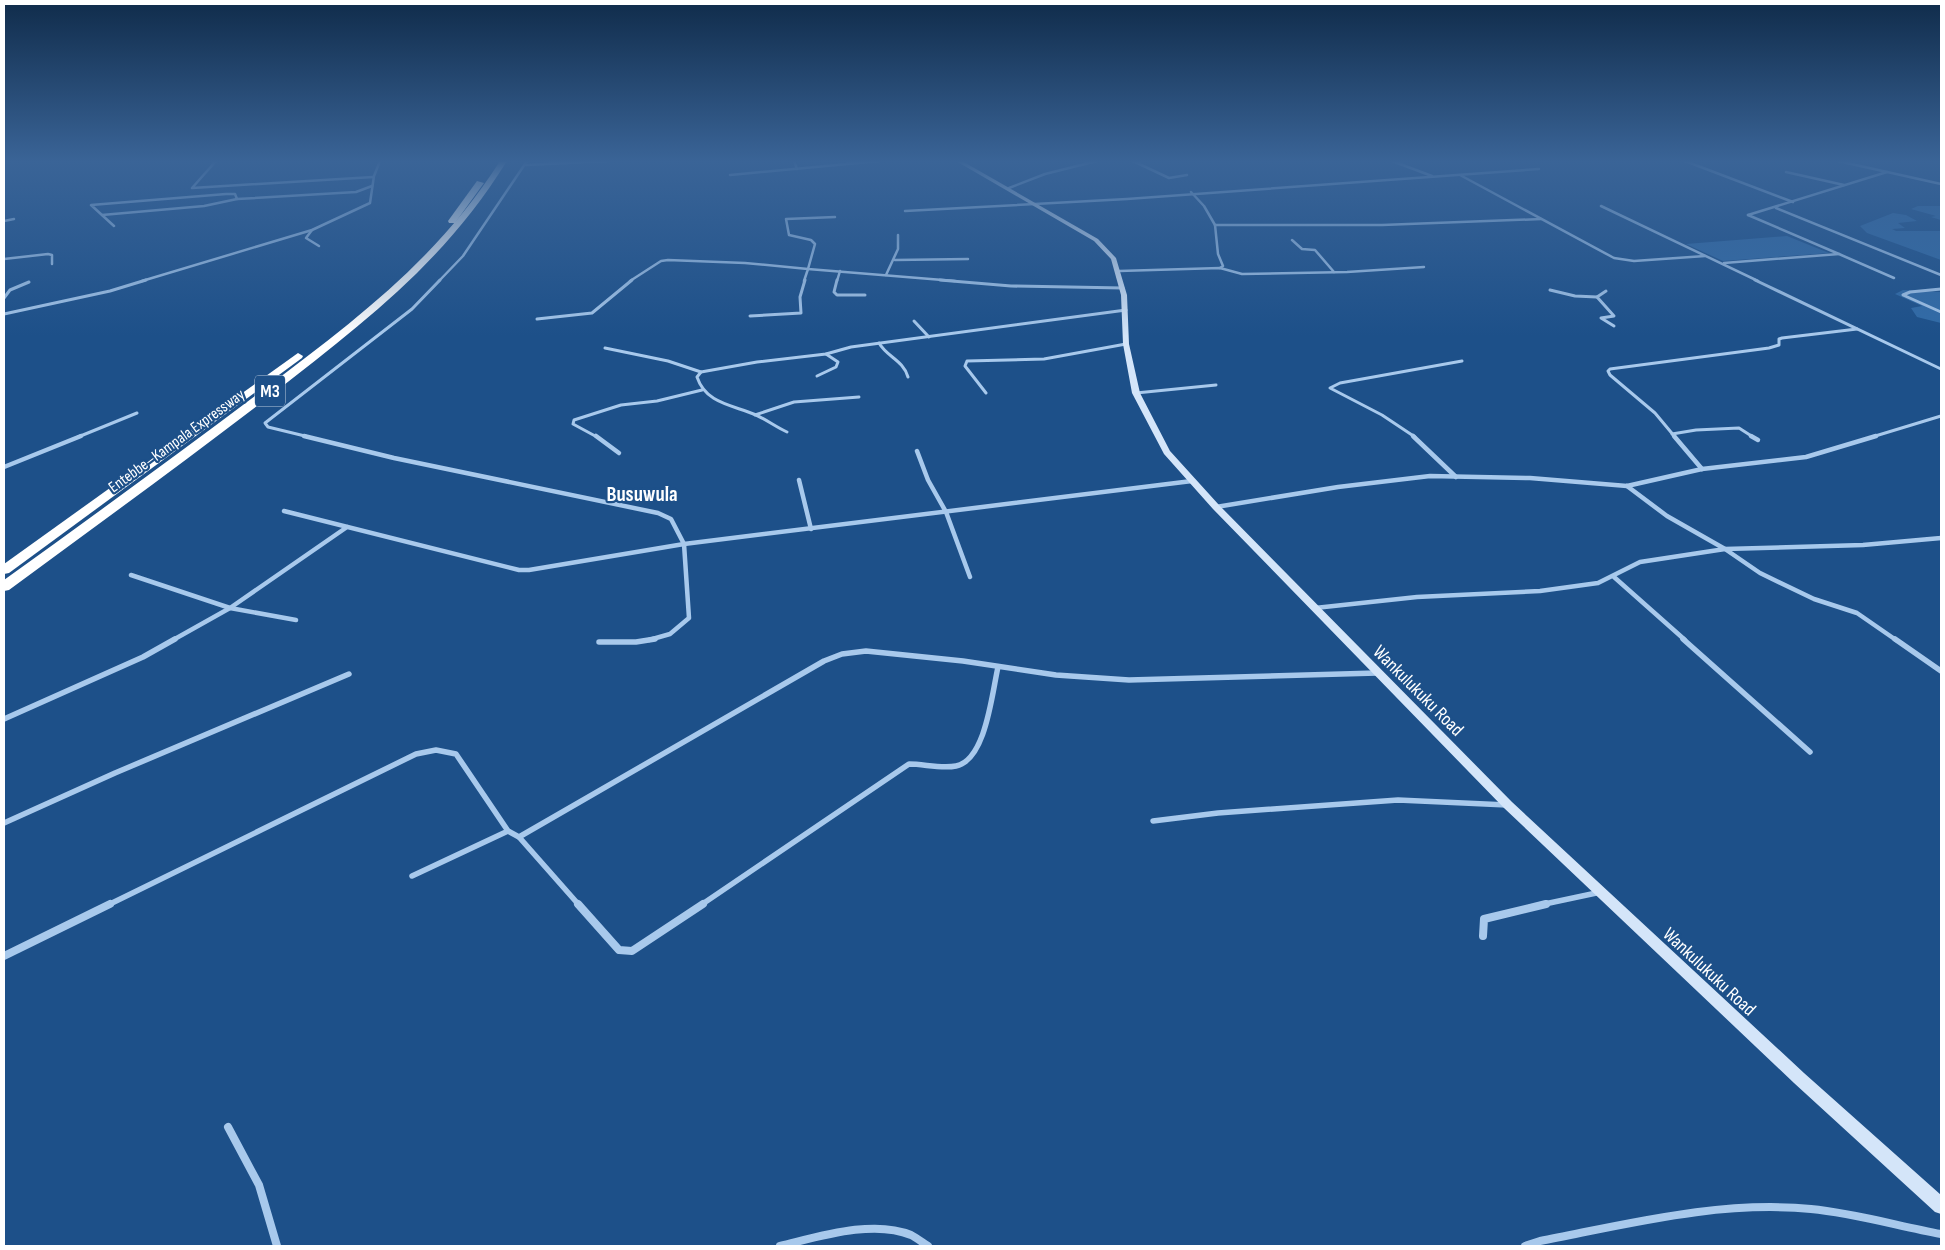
<svg xmlns="http://www.w3.org/2000/svg" width="1945" height="1250" font-family="'Sofia Sans Condensed',sans-serif">
<style>
.green{fill:#316ba7}
.lines{fill:none;stroke-linecap:round;stroke-linejoin:round}
.minor-far4{stroke:#a8c9ec;stroke-width:2.5}
.minor-far3{stroke:#a8c9ec;stroke-width:3}
.minor-far2{stroke:#a8c9ec;stroke-width:4.5}
.minor-far1{stroke:#a8c9ec;stroke-width:5.5}
.minor{stroke:#a8c9ec;stroke-width:8}
.secondary{fill:#d4e5f9;fill-rule:evenodd}
.motorway{fill:#fff;fill-rule:evenodd}
.labels{text-anchor:middle;stroke-width:4.5;stroke-linejoin:round;paint-order:stroke}
.far-street-label{font-size:16px;fill:#fff;stroke:#1d5089}
.shield{fill:#1d5089;stroke:#bbcadc;stroke-width:1}
.shield-label{font-size:18px;font-weight:bold;fill:#fff}
.street-label{font-size:19px;fill:#fff;stroke:#1d5089}
.quarter-label{font-size:21px;font-weight:bold;fill:#fff;stroke:#1d5089}
</style>
<rect width="100%" height="100%" fill="#1d5089"/>
<g class="green">
<path d="M 1918,206 L 1941,206 L 1941,220 L 1931,217 L 1936,216 L 1911,209 Z"/>
<path d="M 1893,213 L 1906,215 L 1917,221 L 1898,223 L 1905,228 L 1892,229 L 1896,231 L 1941,231 L 1941,260 L 1867,233 L 1860,226 Z"/>
<path d="M 1787,236 L 1829,253 L 1723,261 L 1686,244 Z"/>
<path d="M 1903,290 L 1941,292 L 1941,323 L 1917,317 L 1911,308 L 1922,306 L 1895,294 Z"/>
</g>
<g class="lines">
<g class="minor-far4">
<path d="M 216,161 L 192,188 L 373,177"/>
<path d="M 794,161 L 797,169"/>
<path d="M 1133,161 L 1169,178 L 1187,175"/>
<path d="M 1392,161 L 1432,176"/>
<path d="M 1685,161 L 1793,202"/>
<path d="M 1838,161 L 1941,184"/>
<path d="M 526,165 L 607,161"/>
<path d="M 1786,172 L 1844,185"/>
<path d="M 730,175 L 879,161"/>
<path d="M 1460,175 L 1614,258 L 1634,261 L 1705,256"/>
<path d="M 1009,188 L 1045,174 L 1097,161"/>
<path d="M 1191,192 L 1204,206 L 1215,225"/>
<path d="M 1601,206 L 1758,281"/>
<path d="M 1776,208 L 1941,275"/>
<path d="M 905,211 L 1127,199 L 1539,169"/>
<path d="M 102,215 L 204,206 L 237,199"/>
<path d="M 1748,215 L 1887,172"/>
<path d="M 835,217 L 786,219 L 789,235 L 811,240 L 815,244 L 808,269 L 955,281"/>
<path d="M 4,221 L 14,219"/>
<path d="M 114,226 L 91,205 L 226,194 L 235,194 L 237,199 L 356,192 L 372,186"/>
<path d="M 312,230 L 306,238 L 319,246"/>
<path d="M 1292,240 L 1302,249 L 1315,250 L 1334,272"/>
<path d="M 1839,254 L 1894,278"/>
<path d="M 4,259 L 48,254 L 52,255 L 52,264"/>
<path d="M 895,260 L 968,259"/>
<path d="M 1724,263 L 1839,254 L 1748,215"/>
<path d="M 1220,268 L 1223,266 L 1218,254 L 1215,225 L 1382,225 L 1541,219"/>
<path d="M 1119,271 L 1220,268 L 1242,274 L 1347,272 L 1424,267"/>
<path d="M 886,275 L 898,249 L 898,235"/>
<path d="M 142,281 L 312,230 L 370,203 L 374,176 L 380,161"/>
<path d="M 439,281 L 463,256 L 527,161"/>
<path d="M 630,281 L 661,261 L 668,260 L 745,263 L 808,269 L 804,281"/>
<path d="M 837,281 L 840,271"/>
</g>
<g class="minor-far3">
<path d="M 837,280 L 834,292 L 837,295 L 865,295"/>
<path d="M 940,280 L 1011,286 L 1123,288"/>
<path d="M 1755,280 L 1941,369"/>
<path d="M 1941,289 L 1910,292 L 1903,295 L 1941,312"/>
<path d="M 1550,290 L 1575,296 L 1597,297"/>
<path d="M 1606,291 L 1597,297 L 1614,316 L 1601,318 L 1614,326"/>
<path d="M 4,298 L 10,290 L 29,282"/>
<path d="M 4,314 L 110,291 L 146,280"/>
<path d="M 750,316 L 801,313 L 800,297 L 805,280"/>
<path d="M 537,319 L 592,313 L 632,280"/>
<path d="M 914,321 L 929,337"/>
<path d="M 879,343 C 887,357 903,360 908,377"/>
<path d="M 605,348 L 668,361 L 701,372 L 757,362 L 826,354 L 851,347 L 1126,310"/>
<path d="M 701,372 L 697,377 C 706,404 733,405 756,415 C 767,420 776,427 787,432"/>
<path d="M 817,376 L 836,367 L 838,362 L 826,354"/>
<path d="M 986,393 L 965,366 L 967,361 L 1044,359 L 1126,344"/>
<path d="M 1136,393 L 1216,385"/>
<path d="M 755,415 L 794,402 L 859,397"/>
<path d="M 1672,434 L 1696,430 L 1739,428 L 1753,437"/>
<path d="M 78,437 L 137,413"/>
<path d="M 309,437 L 268,427 L 265,423 L 412,309 L 440,280"/>
<path d="M 597,437 L 573,424 L 574,420 L 621,405 L 657,401 L 702,390"/>
<path d="M 1415,437 L 1382,415 L 1330,388 L 1340,383 L 1462,361"/>
<path d="M 1675,437 L 1655,413 L 1610,375 L 1608,371 L 1610,369 L 1769,348 L 1779,345 L 1779,339 L 1782,338 L 1857,329"/>
<path d="M 1872,437 L 1941,416"/>
</g>
<g class="minor-far2">
<path d="M 304,436 L 394,458 L 658,513 L 671,519 L 684,544 L 689,618 L 670,634 L 649,640"/>
<path d="M 596,436 L 619,453"/>
<path d="M 1413,436 L 1456,477"/>
<path d="M 1674,436 L 1702,469"/>
<path d="M 1751,436 L 1758,440"/>
<path d="M 917,451 L 928,480 L 946,512 L 970,577"/>
<path d="M 4,467 L 81,436"/>
<path d="M 799,480 L 811,529"/>
<path d="M 1627,486 L 1667,516 L 1725,549 L 1760,573 L 1814,599 L 1857,613 L 1896,640"/>
<path d="M 1216,507 L 1338,487 L 1430,476 L 1530,478 L 1627,486 L 1702,469 L 1806,457 L 1876,436"/>
<path d="M 284,511 L 519,570 L 529,570 L 684,544 L 1192,481"/>
<path d="M 131,575 L 230,608 L 296,620"/>
<path d="M 1614,577 L 1685,640"/>
<path d="M 1315,608 L 1417,597 L 1540,591 L 1598,583 L 1640,562 L 1725,549 L 1863,545 L 1941,538"/>
<path d="M 173,640 L 230,608 L 347,527"/>
</g>
<g class="minor-far1">
<path d="M 1683,639 L 1810,752"/>
<path d="M 1895,639 L 1941,671"/>
<path d="M 599,642 L 636,642 L 655,639"/>
<path d="M 4,719 L 143,657 L 175,639"/>
<path d="M 1153,821 L 1218,813 L 1398,800 L 1507,805"/>
<path d="M 4,823 L 115,773 L 349,674"/>
<path d="M 519,837 L 579,905"/>
<path d="M 412,876 L 508,831"/>
<path d="M 108,905 L 416,754 L 436,750 L 456,754 L 508,831 L 519,837 L 824,661 L 842,654 L 866,651 L 963,661 L 1056,675 L 1129,680 L 1377,673"/>
<path d="M 701,905 L 909,764 C 924,764 941,769 956,766 C 986,760 992,693 998,667"/>
<path d="M 1540,905 L 1601,892"/>
</g>
<g class="minor">
<path d="M 578,904 L 619,950 L 632,951 L 703,904"/>
<path d="M 1483,936 L 1484,919 L 1546,904"/>
<path d="M 4,956 L 110,904"/>
<path d="M 228,1127 L 259,1185 L 277,1246"/>
<path d="M 780,1246 C 818,1237 873,1219 911,1235 C 917,1238 923,1243 928,1246"/>
<path d="M 1525,1246 L 1540,1241 C 1628,1224 1720,1200 1811,1209 C 1854,1213 1898,1226 1941,1234"/>
</g>
<path class="secondary" d="M 956,161 L 962,161 L 1098,239 L 1116,258 L 1127,295 L 1129,344 L 1140,393 L 1170,451 L 1219,505 L 1512,802 L 1804,1073 L 1941,1195 L 1941,1214 L 1935,1212 L 1794,1083 L 1504,808 L 1213,509 L 1164,454 L 1132,393 L 1123,344 L 1121,295 L 1111,259 L 1094,241 Z"/>
<g class="motorway">
<path d="M 500,161 L 507,161 C 443,264 363,323 270,396 C 184,462 96,526 9,590 L 4,591 L 4,580 C 90,518 177,455 263,390 C 354,321 437,260 500,161 Z"/>
<path d="M 477,181 L 484,183 L 455,223 L 449,223 L 448,221 Z"/>
<path d="M 298,353 L 303,356 L 302,358 L 9,573 L 4,574 L 4,564 Z"/>
</g>
</g>
<linearGradient id="sky" x2="0" y2="1"><stop stop-color="#102c4b"/><stop offset="0.48" stop-color="#3a6497"/><stop offset="1" stop-color="#3a6497" stop-opacity="0"/></linearGradient>
<rect width="1945" height="336" fill="url(#sky)"/>
<g class="labels">
<g class="far-street-label">
<text transform="translate(176 440) rotate(-36)" y="6">Entebbe–Kampala Expressway</text>
</g>
<rect class="shield" x="255" y="375.5" width="30" height="31" rx="4"/>
<g class="shield-label">
<text x="270" y="397">M3</text>
</g>
<g class="street-label">
<text transform="translate(1419 690) rotate(45)" y="7">Wankulukuku Road</text>
<text transform="translate(1710 971) rotate(43)" y="7">Wankulukuku Road</text>
</g>
<g class="quarter-label">
<text x="642" y="501">Busuwula</text>
</g>
</g>
<rect width="1945" height="1250" fill="none" stroke="#ffffff" stroke-width="10"/>
</svg>
